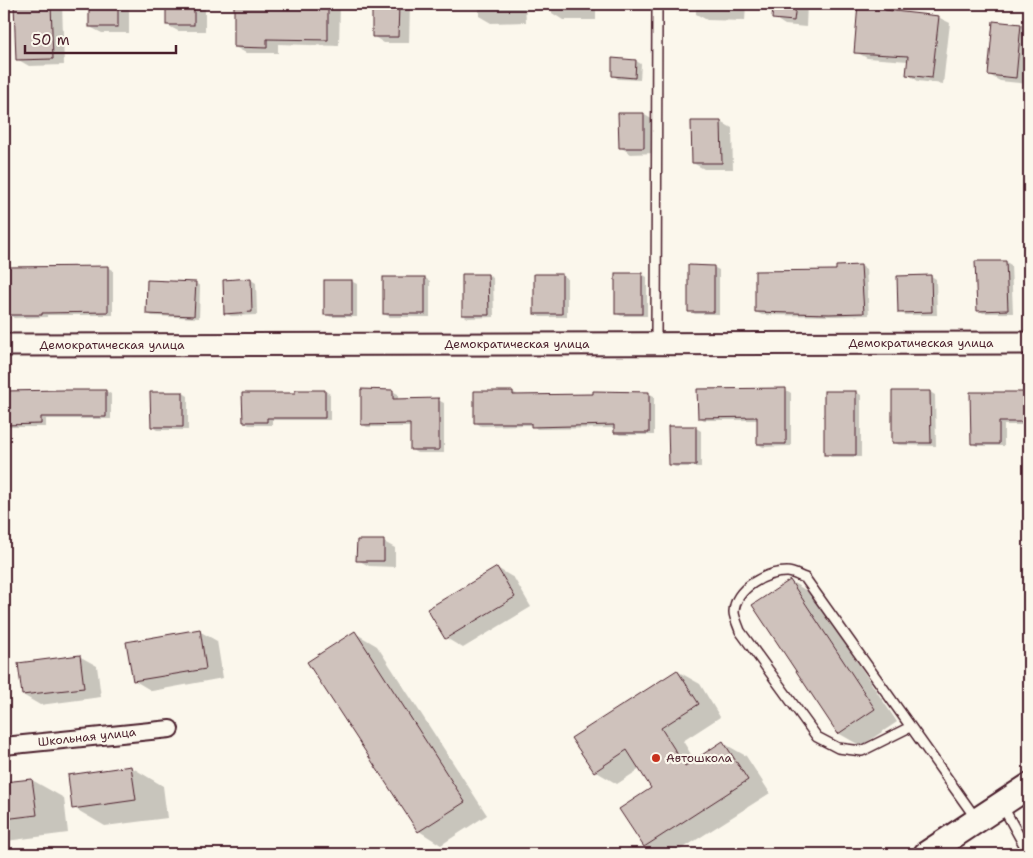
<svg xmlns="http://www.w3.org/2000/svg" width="1033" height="858" font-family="'Shantell Sans',sans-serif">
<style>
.shadow{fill:#0003}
.building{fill:#cfc2bc;stroke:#4a1f2b}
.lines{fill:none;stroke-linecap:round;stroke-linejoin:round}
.service-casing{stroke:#4a1f2b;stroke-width:12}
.minor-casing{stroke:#4a1f2b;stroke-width:20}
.tertiary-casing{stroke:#4a1f2b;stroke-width:25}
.secondary-casing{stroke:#4a1f2b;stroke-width:28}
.service{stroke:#fbf7ec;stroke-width:9}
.minor{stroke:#fbf7ec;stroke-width:16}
.tertiary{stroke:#fbf7ec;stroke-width:21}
.secondary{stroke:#fbf7ec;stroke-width:24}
.poi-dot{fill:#c8321e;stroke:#fbf7ec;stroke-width:2}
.labels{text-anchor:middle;stroke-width:4.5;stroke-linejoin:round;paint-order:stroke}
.street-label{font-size:12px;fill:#4a1f2b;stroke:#fbf7ec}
.poi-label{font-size:12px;fill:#4a1f2b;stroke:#fbf7ec;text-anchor:start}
</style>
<rect width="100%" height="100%" fill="#fbf7ec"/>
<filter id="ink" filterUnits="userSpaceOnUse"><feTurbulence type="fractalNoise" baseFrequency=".02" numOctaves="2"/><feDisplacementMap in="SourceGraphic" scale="10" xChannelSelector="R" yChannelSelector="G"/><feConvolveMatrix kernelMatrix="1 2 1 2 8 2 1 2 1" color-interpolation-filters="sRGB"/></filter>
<g filter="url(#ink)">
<g class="shadow">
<path d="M 15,4 L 62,4 L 64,65 L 29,66 L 17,59 Z"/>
<path d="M 91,4 L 129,4 L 129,33 L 102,33 L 90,27 Z"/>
<path d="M 167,4 L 205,4 L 205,31 L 178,31 L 167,25 Z"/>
<path d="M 235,4 L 340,4 L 339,46 L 278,44 L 278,53 L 246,53 L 235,47 Z"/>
<path d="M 374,4 L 410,5 L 409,43 L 384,43 L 373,36 Z"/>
<path d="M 479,4 L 525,4 L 526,22 L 491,23 L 479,16 Z"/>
<path d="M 552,4 L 596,4 L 596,20 L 563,20 L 552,13 Z"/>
<path d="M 696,4 L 746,4 L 745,21 L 707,20 L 696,14 Z"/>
<path d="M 774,4 L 807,4 L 806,27 L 785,25 L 774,18 Z"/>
<path d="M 859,4 L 893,4 L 897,6 L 897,12 L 938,17 L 950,23 L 943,84 L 918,81 L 907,74 L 908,61 L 867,58 L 856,52 Z"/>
<path d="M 994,22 L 1029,26 L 1029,69 L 1028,84 L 1000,81 L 989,75 Z"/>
<path d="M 613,59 L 636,61 L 641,64 L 640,80 L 618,79 L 613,75 Z"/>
<path d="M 643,114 L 655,121 L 655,153 L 631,154 L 620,147 Z"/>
<path d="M 721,122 L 732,128 L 733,169 L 704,169 L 693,163 Z"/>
<path d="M 1006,262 L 1011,265 L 1013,313 L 983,313 L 978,310 Z"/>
<path d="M 861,266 L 866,269 L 869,315 L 836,316 L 762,315 L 756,312 L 838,272 Z"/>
<path d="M 108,267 L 113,270 L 113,315 L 47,315 L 47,317 L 14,318 L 10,315 L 4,315 L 4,281 Z"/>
<path d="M 713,267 L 719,270 L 719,314 L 695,314 L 690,311 Z"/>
<path d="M 642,274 L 647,277 L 647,316 L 621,316 L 616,313 Z"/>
<path d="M 463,275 L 488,275 L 493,278 L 494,317 L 468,318 L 463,315 Z"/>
<path d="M 562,275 L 567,278 L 567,317 L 540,317 L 535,314 Z"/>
<path d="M 931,276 L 936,279 L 937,315 L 905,315 L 899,312 Z"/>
<path d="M 425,278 L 430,281 L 430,317 L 390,317 L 384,314 Z"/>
<path d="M 251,280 L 256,283 L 257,315 L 231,316 L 225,313 Z"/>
<path d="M 351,281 L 357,284 L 357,317 L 331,317 L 325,314 Z"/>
<path d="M 195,283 L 200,286 L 199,318 L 152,316 L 147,313 Z"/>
<path d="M 1028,389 L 1029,389 L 1029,425 L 1004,425 L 1004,446 L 977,446 L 972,443 L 1028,393 Z"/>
<path d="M 786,390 L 791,393 L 791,446 L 763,447 L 758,444 L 758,420 L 704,420 L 699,417 Z"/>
<path d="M 106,391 L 111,394 L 111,419 L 46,419 L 46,427 L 7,427 L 4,425 L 4,392 Z"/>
<path d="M 325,391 L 330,394 L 330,420 L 272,420 L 272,425 L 249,425 L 244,422 L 296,394 Z"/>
<path d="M 392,391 L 398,394 L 398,400 L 438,400 L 444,403 L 444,453 L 417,453 L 412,450 L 412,427 L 367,427 L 362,424 Z"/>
<path d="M 513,392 L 519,396 L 648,393 L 654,396 L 654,435 L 620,435 L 615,432 L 615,428 L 537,429 L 532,425 L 481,426 L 475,422 Z"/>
<path d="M 856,392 L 861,395 L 861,457 L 831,457 L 826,454 Z"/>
<path d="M 930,392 L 935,395 L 936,446 L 899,445 L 893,442 L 893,393 Z"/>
<path d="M 183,393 L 188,396 L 188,430 L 157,430 L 152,427 Z"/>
<path d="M 696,428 L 701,431 L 701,467 L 675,467 L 670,464 Z"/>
<path d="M 384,542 L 395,548 L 395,567 L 369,566 L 358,560 Z"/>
<path d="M 497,568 L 514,578 L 531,607 L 463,648 L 446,638 Z"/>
<path d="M 790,581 L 812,594 L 897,722 L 861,746 L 838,733 Z"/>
<path d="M 199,631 L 217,641 L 223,678 L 152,691 L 135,681 Z"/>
<path d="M 355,633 L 377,646 L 487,815 L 441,845 L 419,831 Z"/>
<path d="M 79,656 L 97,666 L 101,697 L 40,705 L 23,695 Z"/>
<path d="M 677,671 L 700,684 L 720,717 L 683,741 L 695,761 L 723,743 L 746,756 L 770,793 L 674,854 L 659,854 L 645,846 L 653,788 L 640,769 L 617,784 L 595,771 Z"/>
<path d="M 131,767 L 163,786 L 167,818 L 105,826 L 74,808 Z"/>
<path d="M 32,780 L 64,798 L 68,833 L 6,841 L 4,839 L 4,783 Z"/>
</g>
<g class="building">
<path d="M 14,4 L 51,4 L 53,59 L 16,60 Z"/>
<rect x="89" y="4" width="29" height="23"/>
<rect x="166" y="4" width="28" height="21"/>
<path d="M 234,4 L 328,4 L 328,40 L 267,39 L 267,48 L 234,47 Z"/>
<path d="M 372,4 L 399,4 L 398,37 L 372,37 Z"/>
<path d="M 773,4 L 796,4 L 794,21 L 772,19 Z"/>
<path d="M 858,4 L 886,4 L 885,10 L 939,16 L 932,78 L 906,75 L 908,56 L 854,53 Z"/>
<path d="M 993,21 L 1021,24 L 1016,78 L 988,75 Z"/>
<path d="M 612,58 L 636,60 L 635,78 L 612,76 Z"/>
<path d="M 618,113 L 644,113 L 644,148 L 619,148 Z"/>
<path d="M 691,121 L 721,121 L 722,163 L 692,163 Z"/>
<path d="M 975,261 L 1006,261 L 1008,310 L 977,311 Z"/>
<path d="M 688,265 L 714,266 L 714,312 L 688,312 Z"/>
<path d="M 861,265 L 864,313 L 829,314 L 755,312 L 755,271 L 836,270 L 836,266 Z"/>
<path d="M 108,266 L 108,312 L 42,313 L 42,315 L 8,315 L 7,267 Z"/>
<rect x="615" y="273" width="27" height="41"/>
<path d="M 462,274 L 488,274 L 489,315 L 462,315 Z"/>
<rect x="534" y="274" width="28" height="40"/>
<path d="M 931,275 L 932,312 L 898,313 L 897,276 Z"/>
<rect x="383" y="277" width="42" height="37"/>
<path d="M 251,278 L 252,312 L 224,314 L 223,280 Z"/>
<path d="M 147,280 L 196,282 L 194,316 L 146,314 Z"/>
<rect x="324" y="280" width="28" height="35"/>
<path d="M 786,388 L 786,444 L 757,444 L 757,417 L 698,418 L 697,389 Z"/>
<path d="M 361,389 L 393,390 L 393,399 L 439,398 L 439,450 L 410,450 L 410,424 L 361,425 Z"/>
<path d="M 63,390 L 106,390 L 106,417 L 41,417 L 41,424 L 4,425 L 4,391 Z"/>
<path d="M 295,390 L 325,390 L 325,418 L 267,418 L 267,422 L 243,422 L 242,393 L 295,393 Z"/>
<path d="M 474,391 L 513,391 L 513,395 L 593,394 L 593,391 L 649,392 L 649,433 L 614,433 L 614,425 L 531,427 L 531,423 L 474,423 Z"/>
<rect x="824" y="391" width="32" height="64"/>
<path d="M 892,391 L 930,391 L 931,443 L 892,443 Z"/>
<path d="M 150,392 L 183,392 L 183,427 L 151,427 Z"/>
<path d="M 970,392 L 1029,392 L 1029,422 L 999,422 L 999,444 L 971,444 Z"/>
<path d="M 668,426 L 696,426 L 696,465 L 669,465 Z"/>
<path d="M 357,540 L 384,540 L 384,561 L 356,561 Z"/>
<path d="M 497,567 L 515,597 L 445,639 L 427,609 Z"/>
<path d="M 790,580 L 875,709 L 838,734 L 752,605 Z"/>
<path d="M 200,629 L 206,669 L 133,681 L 126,642 Z"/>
<path d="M 355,631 L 465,802 L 418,832 L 307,662 Z"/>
<path d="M 80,655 L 84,688 L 22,695 L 18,663 Z"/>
<path d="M 677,670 L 699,704 L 661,728 L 685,766 L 723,741 L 748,780 L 644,847 L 619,809 L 651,788 L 627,750 L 594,772 L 571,738 Z"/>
<path d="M 131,766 L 136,800 L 72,809 L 68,775 Z"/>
<path d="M 32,779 L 37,815 L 4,819 L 4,782 Z"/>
</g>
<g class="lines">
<g class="service-casing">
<g id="service">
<path d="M 656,344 L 657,4"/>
<path d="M 910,727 L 862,751 L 838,748 L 817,737 L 740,631 C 738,625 734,617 734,612 C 735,588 766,572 787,572 C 793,572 799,576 805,578 L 977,820"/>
<path d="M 1002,805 L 1029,854"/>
</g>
</g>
<g class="minor-casing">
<path id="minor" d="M 4,746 L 170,729"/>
</g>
<g class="tertiary-casing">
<path id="tertiary" d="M 4,345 L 1029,343"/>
</g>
<g class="secondary-casing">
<path id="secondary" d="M 926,854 L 1029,786"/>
</g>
<use href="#service" class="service"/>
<use href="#minor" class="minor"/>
<use href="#tertiary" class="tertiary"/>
<use href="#secondary" class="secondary"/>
</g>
</g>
<circle class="poi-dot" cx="656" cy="758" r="5"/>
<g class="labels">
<g class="street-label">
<text x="921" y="347">Демократическая улица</text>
<text x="517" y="348">Демократическая улица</text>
<text x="112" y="349">Демократическая улица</text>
<text transform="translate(87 737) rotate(-6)" y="4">Школьная улица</text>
</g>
<g class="poi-label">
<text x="666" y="762">Автошкола</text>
</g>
</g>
<rect width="1033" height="858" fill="none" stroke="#fbf7ec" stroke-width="20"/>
<rect x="10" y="10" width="1013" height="838" fill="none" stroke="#4a1f2b" stroke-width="2" filter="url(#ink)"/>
<path d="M25 45v8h151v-8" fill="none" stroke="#4a1f2b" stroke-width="2.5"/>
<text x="32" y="45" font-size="15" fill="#4a1f2b" stroke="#fbf7ec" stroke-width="4" paint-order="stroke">50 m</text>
</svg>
